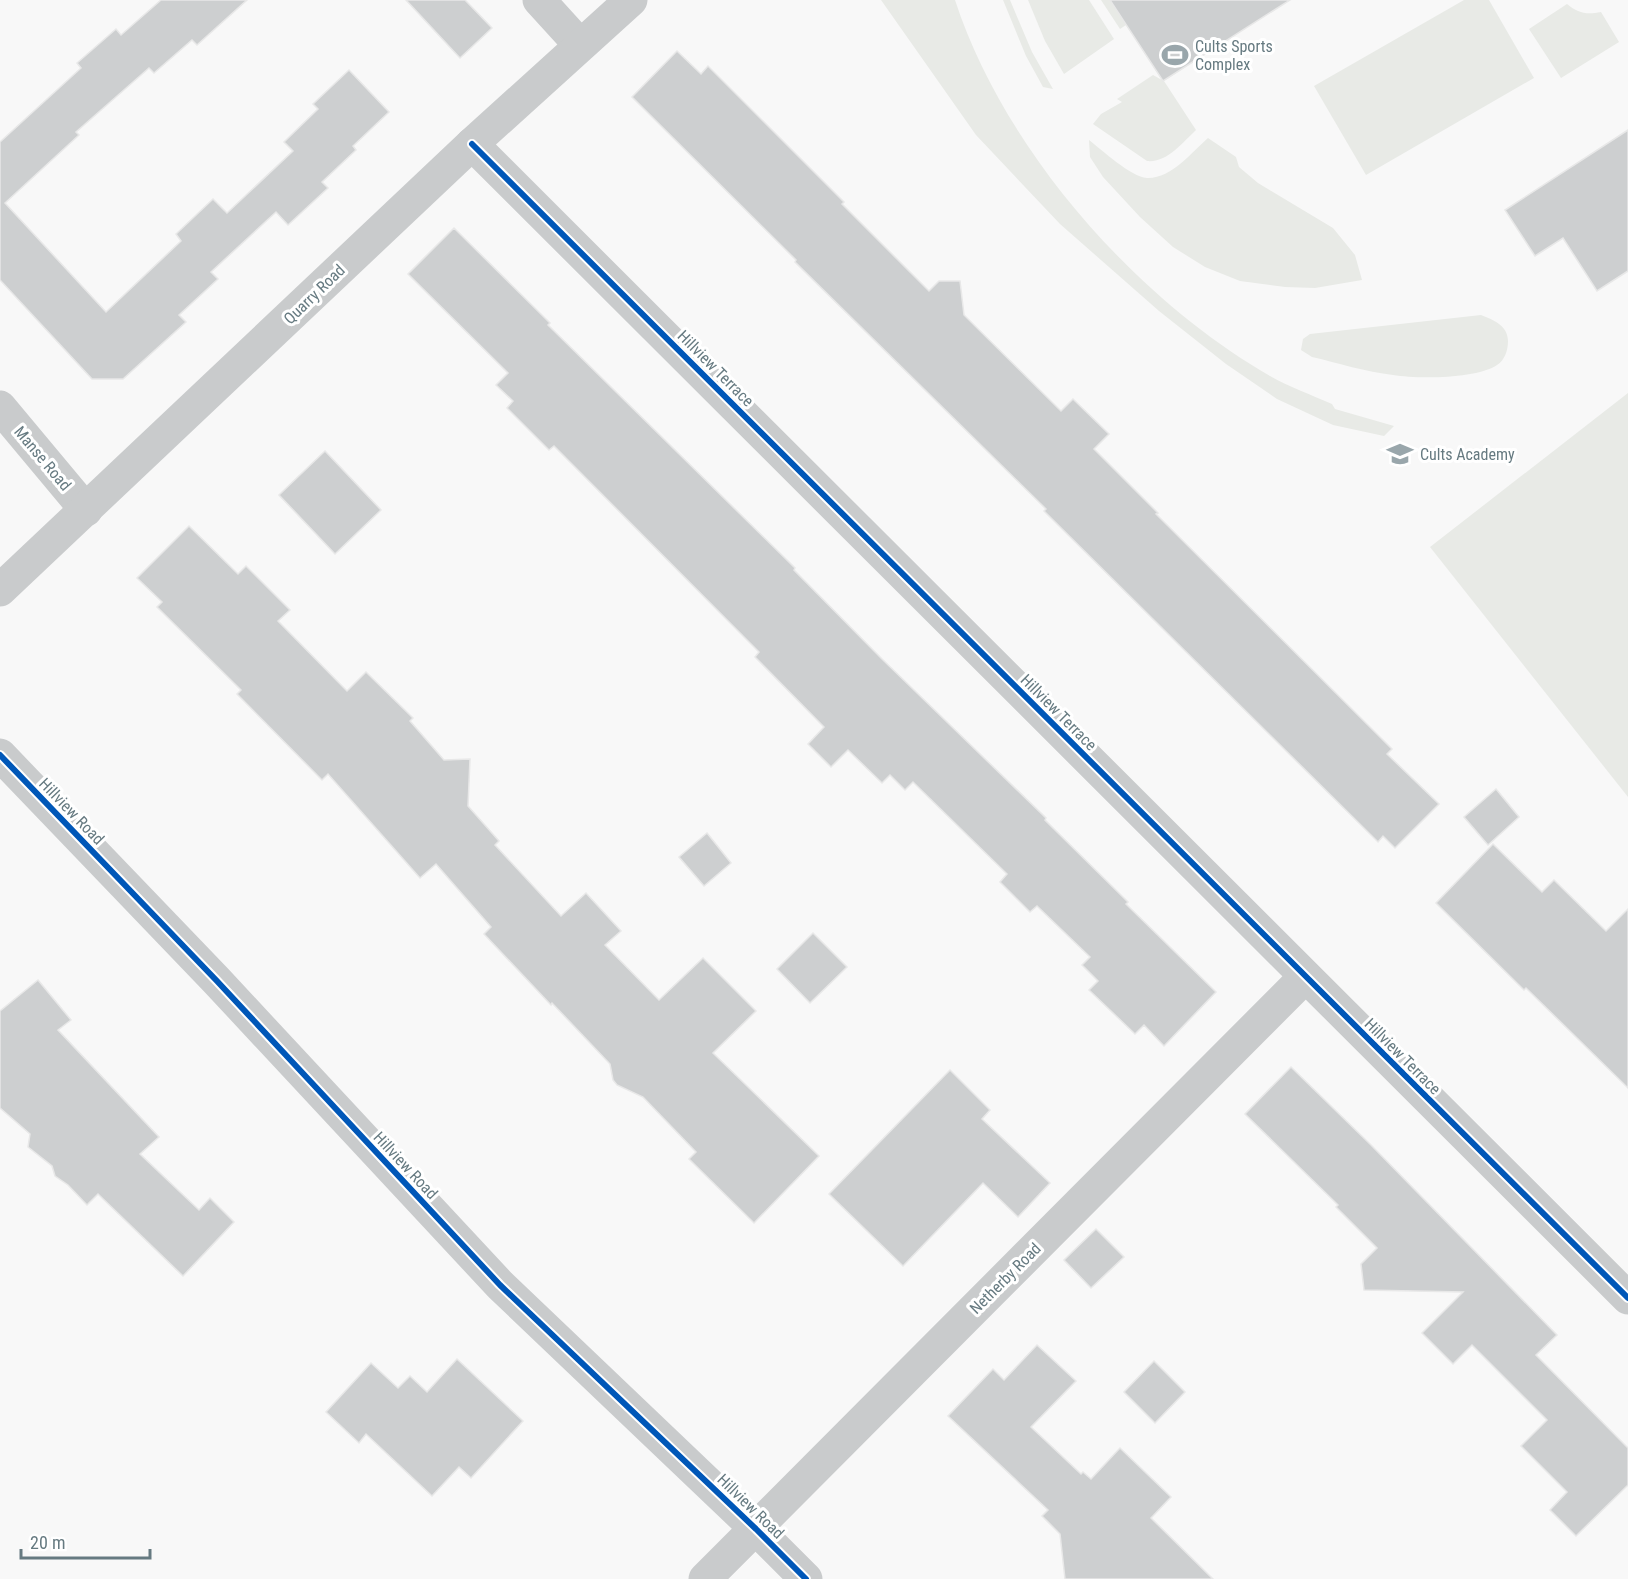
<svg xmlns="http://www.w3.org/2000/svg" width="1628" height="1579" font-family="'Roboto Condensed',sans-serif">
<style>
.green{fill:#e8eae6}
.building{fill:#cdcfd0;stroke:#e8e8e8;stroke-width:1.5}
.lines{fill:none;stroke-linecap:round;stroke-linejoin:round}
.street{stroke:#c9cbcc;stroke-width:33}
.cycleway-casing{stroke:#fff;stroke-width:10}
.cycleway{stroke:#0057b8;stroke-width:6}
.labels{text-anchor:middle;stroke-width:6;stroke-linejoin:round;paint-order:stroke}
.poi-label{font-size:16px;fill:#667a81;stroke:#fff;text-anchor:start}
.street-label{font-size:16px;fill:#667a81;stroke:#fff}
</style>
<rect width="100%" height="100%" fill="#f8f8f8"/>
<g class="green">
<path d="M 881,0 L 955,0 C 1004,150 1135,298 1270,376 C 1289,387 1312,395 1332,404 L 1335,409 L 1394,426 L 1384,436 L 1333,425 L 1277,399 L 1226,364 L 1159,311 L 1060,224 L 976,135 Z"/>
<path d="M 1003,0 L 1010,0 L 1032,52 L 1053,89 L 1043,87 L 1026,56 Z"/>
<path d="M 1028,0 L 1089,0 L 1114,39 L 1064,74 L 1045,41 Z"/>
<path d="M 1101,0 L 1289,0 L 1164,81 L 1196,130 C 1182,143 1167,163 1147,161 L 1093,124 L 1101,114 L 1122,102 L 1117,99 L 1153,75 L 1162,80 L 1126,25 L 1120,29 Z"/>
<path d="M 1464,0 L 1489,0 L 1534,78 L 1366,175 L 1314,86 Z"/>
<path d="M 1567,4 C 1578,13 1586,15 1601,12 L 1619,42 L 1561,78 L 1529,29 Z"/>
<path d="M 1208,138 L 1236,157 L 1239,167 L 1258,183 L 1333,228 L 1355,255 L 1362,280 L 1315,288 L 1285,287 L 1240,281 L 1205,267 L 1173,247 L 1140,217 L 1103,177 L 1090,157 L 1089,140 C 1102,150 1131,177 1147,178 C 1171,179 1192,152 1208,138 Z"/>
<path d="M 1481,315 C 1494,320 1508,326 1508,341 C 1508,350 1505,360 1497,365 C 1476,379 1418,379 1393,375 C 1366,372 1338,363 1312,357 L 1301,350 L 1303,339 L 1310,334 Z"/>
<path d="M 1628,393 L 1628,797 L 1430,547 Z"/>
</g>
<g class="building">
<path d="M 161,0 L 247,0 L 197,45 L 192,40 L 154,73 L 149,68 L 76,132 L 79,135 L 5,203 L 106,312 L 181,241 L 176,234 L 213,199 L 227,213 L 293,151 L 284,142 L 318,109 L 313,104 L 349,70 L 389,112 L 353,146 L 356,150 L 322,182 L 328,188 L 288,225 L 276,212 L 211,272 L 218,279 L 179,315 L 186,322 L 123,379 L 92,379 L 0,280 L 0,142 L 81,68 L 77,63 L 116,29 L 121,35 Z"/>
<path d="M 406,0 L 465,0 L 492,28 L 460,58 Z"/>
<path d="M 1110,0 L 1290,0 L 1163,81 Z"/>
<path d="M 677,51 L 701,74 L 708,66 L 844,202 L 842,204 L 929,291 L 939,281 L 960,281 L 964,315 L 1061,411 L 1073,399 L 1109,434 L 1094,449 L 1158,513 L 1156,514 L 1392,749 L 1387,754 L 1439,804 L 1395,848 L 1383,836 L 1378,842 L 1044,511 L 1046,509 L 795,262 L 796,260 L 632,97 Z"/>
<path d="M 1628,130 L 1628,271 L 1597,291 L 1563,238 L 1535,256 L 1505,210 Z"/>
<path d="M 454,228 L 550,323 L 548,325 L 795,568 L 794,570 L 882,659 L 1046,818 L 1045,820 L 1128,902 L 1126,904 L 1216,992 L 1164,1046 L 1144,1025 L 1135,1034 L 1089,990 L 1098,981 L 1082,965 L 1090,957 L 1037,906 L 1030,912 L 1000,882 L 1007,874 L 913,782 L 905,790 L 890,775 L 882,783 L 848,750 L 831,767 L 808,744 L 824,727 L 755,657 L 759,652 L 554,446 L 549,450 L 507,408 L 513,401 L 496,385 L 508,373 L 408,274 Z"/>
<path d="M 325,451 L 381,510 L 335,554 L 279,495 Z"/>
<path d="M 189,526 L 238,574 L 246,566 L 290,610 L 278,621 L 347,691 L 366,672 L 413,718 L 410,721 L 444,760 L 470,759 L 468,806 L 499,841 L 495,845 L 561,916 L 586,893 L 621,931 L 605,945 L 659,1000 L 703,958 L 756,1011 L 713,1053 L 819,1156 L 754,1223 L 689,1159 L 696,1152 L 643,1097 L 617,1085 L 613,1080 L 610,1064 L 552,1003 L 551,1005 L 484,934 L 491,927 L 436,864 L 420,878 L 328,774 L 322,780 L 237,694 L 241,690 L 157,607 L 162,602 L 137,578 Z"/>
<path d="M 1496,789 L 1519,817 L 1488,845 L 1464,817 Z"/>
<path d="M 707,833 L 731,863 L 704,886 L 679,857 Z"/>
<path d="M 1493,844 L 1542,892 L 1554,880 L 1606,931 L 1628,909 L 1628,1088 L 1526,988 L 1524,990 L 1436,903 Z"/>
<path d="M 813,933 L 847,967 L 810,1003 L 777,969 Z"/>
<path d="M 38,980 L 71,1020 L 58,1030 L 159,1137 L 140,1154 L 199,1210 L 210,1198 L 234,1222 L 183,1276 L 98,1194 L 87,1205 L 68,1185 L 55,1176 L 52,1166 L 28,1147 L 30,1134 L 0,1108 L 0,1011 Z"/>
<path d="M 1291,1067 L 1371,1145 L 1557,1335 L 1536,1355 L 1628,1448 L 1628,1485 L 1576,1536 L 1550,1510 L 1567,1492 L 1521,1446 L 1547,1420 L 1472,1345 L 1453,1364 L 1422,1333 L 1463,1292 L 1364,1290 L 1361,1264 L 1377,1248 L 1336,1207 L 1338,1205 L 1245,1114 Z"/>
<path d="M 950,1070 L 990,1110 L 982,1119 L 1050,1183 L 1018,1217 L 983,1183 L 903,1266 L 829,1194 Z"/>
<path d="M 1096,1229 L 1124,1257 L 1091,1288 L 1064,1260 Z"/>
<path d="M 1037,1345 L 1076,1381 L 1031,1427 L 1081,1474 L 1083,1472 L 1091,1479 L 1120,1448 L 1171,1497 L 1151,1518 L 1213,1579 L 1065,1579 L 1060,1534 L 1042,1516 L 1048,1510 L 948,1416 L 993,1369 L 1004,1380 Z"/>
<path d="M 457,1359 L 523,1421 L 471,1478 L 459,1467 L 432,1496 L 366,1434 L 359,1443 L 326,1412 L 371,1363 L 398,1388 L 410,1376 L 427,1392 Z"/>
<path d="M 1154,1361 L 1185,1392 L 1155,1423 L 1124,1392 Z"/>
</g>
<g class="lines">
<g class="street">
<path d="M 539,0 L 580,45"/>
<path d="M 472,144 L 1628,1298"/>
<path d="M 0,407 L 86,510"/>
<path d="M 0,590 L 472,144 L 631,0"/>
<path d="M 0,755 L 216,980 L 500,1285 L 756,1529 L 806,1579"/>
<path d="M 705,1579 L 1305,977"/>
</g>
<g class="cycleway-casing">
<g id="cycleway">
<path d="M 472,144 L 1628,1298"/>
<path d="M 0,755 L 216,980 L 500,1285 L 756,1529 L 806,1579"/>
</g>
</g>
<use href="#cycleway" class="cycleway"/>
</g>
<defs>
<g id="stadium-bare" transform="scale(2.07)"><path d="M0-5a6.5 5 0 1 0 0 10a6.5 5 0 1 0 0-10ZM-3.5-1.8h7v3.6h-7Z" fill="#99a6ab" stroke="#fff" stroke-width="2.5" paint-order="stroke"/></g>
<g id="school-bare" transform="scale(2.07)"><path d="M0-5L7-2L0 1L-7-2ZM-4 1L0 2.5L4 1V4Q0 6-4 4Z" fill="#99a6ab" stroke="#fff" stroke-width="2.5" paint-order="stroke"/></g>
</defs>
<g fill-rule="evenodd">
<use href="#stadium-bare" x="1175" y="55"/>
<use href="#school-bare" x="1400" y="454"/>
</g>
<g class="labels">
<g class="poi-label">
<text x="1195" y="52">Cults Sports<tspan x="1195" dy="18">Complex</tspan></text>
<text x="1420" y="460">Cults Academy</text>
</g>
<g class="street-label">
<text transform="translate(314 294) rotate(-44)" y="6">Quarry Road</text>
<text transform="translate(716 368) rotate(45)" y="6">Hillview Terrace</text>
<text transform="translate(43 458) rotate(50)" y="6">Manse Road</text>
<text transform="translate(1059 712) rotate(45)" y="6">Hillview Terrace</text>
<text transform="translate(72 811) rotate(46)" y="6">Hillview Road</text>
<text transform="translate(1403 1056) rotate(45)" y="6">Hillview Terrace</text>
<text transform="translate(406 1165) rotate(47)" y="6">Hillview Road</text>
<text transform="translate(1005 1278) rotate(-45)" y="6">Netherby Road</text>
<text transform="translate(751 1506) rotate(44)" y="6">Hillview Road</text>
</g>
</g>
<path d="M21 1549v9h129v-9" fill="none" stroke="#667a81" stroke-width="3"/>
<text x="30" y="1549" font-size="18" fill="#667a81" stroke="#ffffff" stroke-width="4.5" paint-order="stroke">20 m</text>
</svg>
